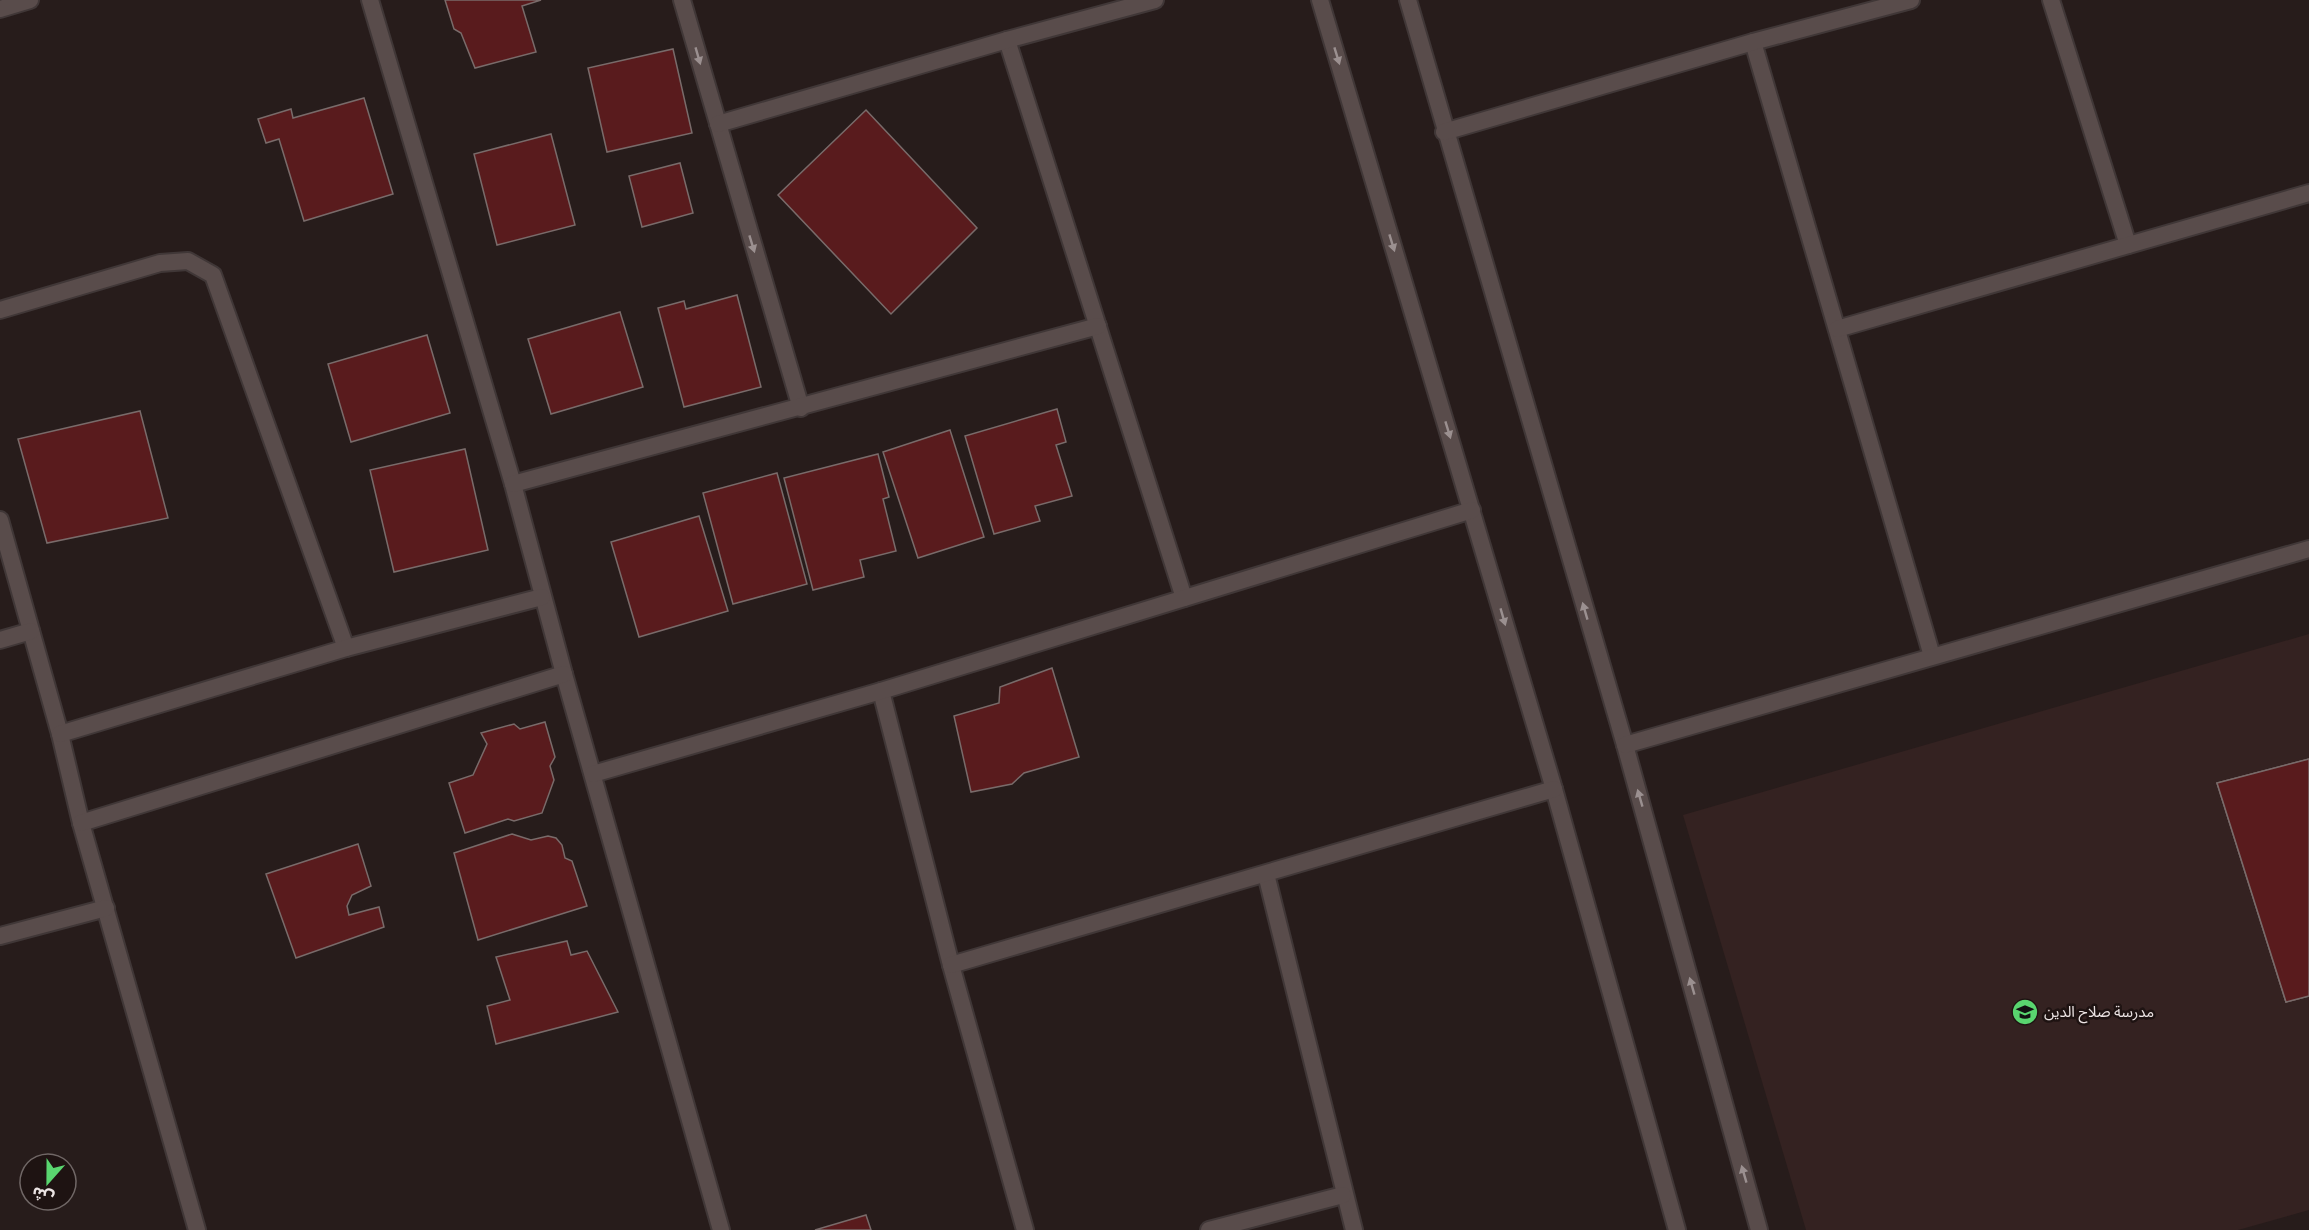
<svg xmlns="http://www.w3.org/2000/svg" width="2309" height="1230" font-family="Overpass,'Noto Sans Arabic',sans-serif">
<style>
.built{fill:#342221}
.building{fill:#591b1d;stroke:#796b6a;stroke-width:1.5}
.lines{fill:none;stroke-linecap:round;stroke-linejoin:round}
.minor-casing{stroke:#403737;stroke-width:20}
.minor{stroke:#594c4b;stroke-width:16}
.oneway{fill:#9b9090}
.labels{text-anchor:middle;stroke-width:5;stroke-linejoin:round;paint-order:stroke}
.poi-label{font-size:15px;fill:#ece4e4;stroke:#1e1312;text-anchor:start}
</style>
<rect width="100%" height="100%" fill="#271c1b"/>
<path class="built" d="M 2309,634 L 2309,1210 L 2238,1230 L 1806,1230 L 1683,815 Z"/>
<g class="building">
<path d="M 445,0 L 541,0 L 522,6 L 536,52 L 475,68 L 461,33 L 454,29 Z"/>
<path d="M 673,49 L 692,133 L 607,152 L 588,68 Z"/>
<path d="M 364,98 L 393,194 L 304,221 L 279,139 L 266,143 L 258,119 L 291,109 L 293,118 Z"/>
<path d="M 866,110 L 977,228 L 891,314 L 778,195 Z"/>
<path d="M 551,134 L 575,225 L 497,245 L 474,154 Z"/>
<path d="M 680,163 L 693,213 L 642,227 L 629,176 Z"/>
<path d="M 737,295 L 761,387 L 684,407 L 658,308 L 684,301 L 686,309 Z"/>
<path d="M 620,312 L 643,387 L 551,414 L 528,339 Z"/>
<path d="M 427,335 L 450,413 L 351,442 L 328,364 Z"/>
<path d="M 1057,409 L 1066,442 L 1056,445 L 1072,496 L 1035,506 L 1040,521 L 994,534 L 965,436 Z"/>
<path d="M 140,411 L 168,518 L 47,543 L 18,439 Z"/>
<path d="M 950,430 L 984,537 L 918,558 L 883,452 Z"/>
<path d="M 465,449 L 488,550 L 394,572 L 370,470 Z"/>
<path d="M 878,454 L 889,497 L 883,499 L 896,551 L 860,560 L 864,577 L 813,590 L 784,478 Z"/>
<path d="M 777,473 L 807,584 L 733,604 L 703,493 Z"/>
<path d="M 699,516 L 728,611 L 639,637 L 611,542 Z"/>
<path d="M 1052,668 L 1079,757 L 1024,773 L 1012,784 L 971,792 L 954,716 L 999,703 L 1000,687 Z"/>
<path d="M 545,722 L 555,757 L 550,766 L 554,780 L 542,813 L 514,821 L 508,819 L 465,833 L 449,783 L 473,775 L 487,744 L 481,733 L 514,724 L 520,729 Z"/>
<path d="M 2309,759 L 2309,809 L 2270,820 L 2294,899 L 2309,895 L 2309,996 L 2286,1002 L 2217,783 Z"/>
<path d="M 2309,759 L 2309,996 L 2286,1002 L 2217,783 Z"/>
<path d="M 512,834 L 531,840 L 548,836 L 556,838 L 562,845 L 565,858 L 572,861 L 587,906 L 478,940 L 454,853 Z"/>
<path d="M 358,844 L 371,886 L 352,895 L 347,906 L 349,915 L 379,907 L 384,927 L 296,958 L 266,874 Z"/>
<path d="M 567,941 L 571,955 L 587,951 L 618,1012 L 496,1044 L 487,1006 L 510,1000 L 496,957 Z"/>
<path d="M 866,1215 L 871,1230 L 815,1230 Z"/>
</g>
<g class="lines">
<g class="minor-casing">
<g id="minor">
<path d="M 370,0 L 513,484 L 564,674 L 721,1230"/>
<path d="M 682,0 L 801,408"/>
<path d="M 1320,0 L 1554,789 L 1677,1230"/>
<path d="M 1408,0 L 1625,745 L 1759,1230"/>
<path d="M 2051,0 L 2128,245"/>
<path d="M 0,9 L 30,0"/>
<path d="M 1007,40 L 1184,598"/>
<path d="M 1753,42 L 1932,656"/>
<path d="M 718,124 L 1007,40 L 1155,0"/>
<path d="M 1444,132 L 1753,42 L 1911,0"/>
<path d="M 0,310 L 160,263 L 188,261 L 213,275 L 346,648"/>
<path d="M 1837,329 L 2309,193"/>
<path d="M 513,484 L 1098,326"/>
<path d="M 0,520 L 60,734 L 81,823 L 197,1230"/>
<path d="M 0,640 L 31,631"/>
<path d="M 881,691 L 951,965 L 1025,1230"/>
<path d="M 60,734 L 346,648 L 542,597"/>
<path d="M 1625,745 L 2309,549"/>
<path d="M 593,774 L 881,691 L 1472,510"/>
<path d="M 81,823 L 564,674"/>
<path d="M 1266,874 L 1354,1230"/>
<path d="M 0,936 L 106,908"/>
<path d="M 951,965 L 1554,789"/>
<path d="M 1209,1230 L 1343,1195"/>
</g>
</g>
<use href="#minor" class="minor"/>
</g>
<defs><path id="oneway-solid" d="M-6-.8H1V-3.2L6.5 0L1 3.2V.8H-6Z" transform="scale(1.5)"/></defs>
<g class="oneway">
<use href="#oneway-solid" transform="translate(698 56) rotate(74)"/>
<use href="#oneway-solid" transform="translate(1337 56) rotate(73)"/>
<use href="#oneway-solid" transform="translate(1392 243) rotate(73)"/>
<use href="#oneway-solid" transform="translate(752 244) rotate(73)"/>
<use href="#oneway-solid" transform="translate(1448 430) rotate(73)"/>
<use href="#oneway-solid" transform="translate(1585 611) rotate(-106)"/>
<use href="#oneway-solid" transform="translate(1503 617) rotate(74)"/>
<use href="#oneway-solid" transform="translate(1640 798) rotate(-106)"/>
<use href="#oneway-solid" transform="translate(1692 986) rotate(-106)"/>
<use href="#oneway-solid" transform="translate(1744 1174) rotate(-106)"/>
</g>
<defs>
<g id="school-disc" transform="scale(1.35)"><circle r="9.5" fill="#59d56f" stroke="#1e1312"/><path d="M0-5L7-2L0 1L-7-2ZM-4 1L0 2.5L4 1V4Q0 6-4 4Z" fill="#111"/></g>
</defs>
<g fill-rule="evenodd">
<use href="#school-disc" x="2025" y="1012"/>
</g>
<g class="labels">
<g class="poi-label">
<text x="2044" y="1017">مدرسة صلاح الدين</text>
</g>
</g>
<g transform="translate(48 1182) rotate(201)"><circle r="28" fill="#1e1312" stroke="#706766" stroke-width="1.5"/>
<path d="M0-4.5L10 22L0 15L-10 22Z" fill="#59d56f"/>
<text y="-9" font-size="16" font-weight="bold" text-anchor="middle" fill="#ece4e4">ش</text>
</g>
</svg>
